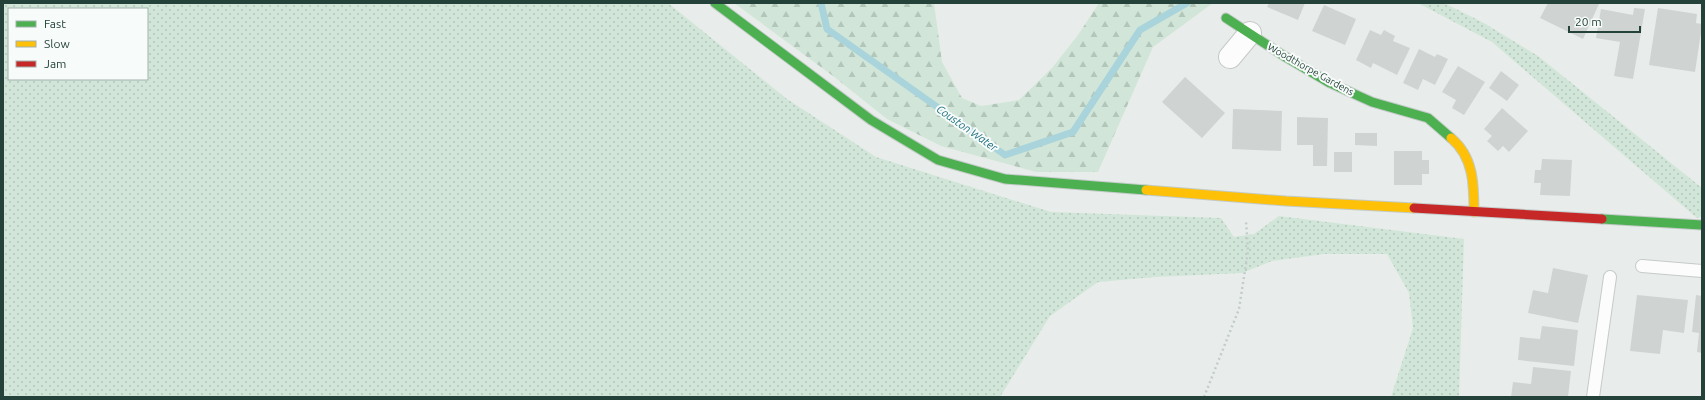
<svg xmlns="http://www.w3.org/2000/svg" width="1705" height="400" font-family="Ubuntu,sans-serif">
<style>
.grass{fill:url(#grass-dots);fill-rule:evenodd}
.forest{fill:url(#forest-firs)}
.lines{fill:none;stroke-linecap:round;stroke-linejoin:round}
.stream{stroke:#a9d4db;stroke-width:7}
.building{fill:#cfd4d2}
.lane-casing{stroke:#c5cac8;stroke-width:14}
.street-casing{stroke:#c5cac8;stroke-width:24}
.fast-casing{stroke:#c3cbc8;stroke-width:11}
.slow-casing{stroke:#c3cbc8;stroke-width:11}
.jam-casing{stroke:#c3cbc8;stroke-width:11}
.path{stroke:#c3ccca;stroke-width:2.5;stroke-dasharray:2 3;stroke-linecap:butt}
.lane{stroke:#fcfcfc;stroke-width:12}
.street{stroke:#fcfcfc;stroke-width:22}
.fast{stroke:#4caf50;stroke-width:9}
.slow{stroke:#ffc107;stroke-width:9}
.jam{stroke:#c62828;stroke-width:9}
.labels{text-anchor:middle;stroke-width:4;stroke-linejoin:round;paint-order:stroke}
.street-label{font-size:10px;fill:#24423a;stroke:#f7fbf9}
.water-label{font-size:11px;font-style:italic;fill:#1c6f80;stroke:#f7fbf9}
</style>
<defs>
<pattern id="grass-dots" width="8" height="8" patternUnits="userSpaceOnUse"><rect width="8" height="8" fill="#d1e6d8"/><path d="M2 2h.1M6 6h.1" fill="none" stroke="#b3c6ba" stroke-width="1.8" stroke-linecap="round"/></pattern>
<pattern id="forest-firs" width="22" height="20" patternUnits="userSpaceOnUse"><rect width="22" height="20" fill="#d1e6d8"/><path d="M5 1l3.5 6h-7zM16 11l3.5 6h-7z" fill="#b3c6ba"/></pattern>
</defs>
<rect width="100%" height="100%" fill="#e8edeb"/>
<g class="grass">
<path d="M 3,3 L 668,3 L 787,99 L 876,157 L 1051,212 L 1221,218 L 1234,237 L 1254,234 L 1279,216 L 1464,239 L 1459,397 L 1391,397 L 1413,328 L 1409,293 L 1387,254 L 1324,254 L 1272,261 L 1242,273 L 1155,277 L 1098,282 L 1050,316 L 1000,397 L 3,397 ZM 9,9 L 147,9 L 147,79 L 9,79 Z"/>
<path d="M 1418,3 L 1444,3 L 1484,23 L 1538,56 L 1702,188 L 1702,216 L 1697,218 L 1492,42 Z"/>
</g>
<path class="forest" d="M 734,3 L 934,3 L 942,62 L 962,98 L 981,106 L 1019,100 L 1052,68 L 1078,35 L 1099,3 L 1213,3 L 1153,47 L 1098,172 L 1036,172 L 941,146 L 887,119 L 833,76 Z"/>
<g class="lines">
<path class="stream" d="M 821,3 L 827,29 L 1005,155 L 1073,132 L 1140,30 L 1187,3"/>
</g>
<g class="building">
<path d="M 1269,3 L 1305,3 L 1298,20 L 1267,7 Z"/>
<path d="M 1548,3 L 1597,3 L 1599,4 L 1583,39 L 1540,18 Z"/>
<path d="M 1324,5 L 1356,19 L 1345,45 L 1312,31 Z"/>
<path d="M 1634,8 L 1645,9 L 1633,79 L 1614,76 L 1620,42 L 1596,38 L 1601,9 L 1633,15 Z"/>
<path d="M 1658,8 L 1697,14 L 1696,23 L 1702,24 L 1702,26 L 1695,72 L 1649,65 Z"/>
<path d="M 1370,30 L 1381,35 L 1384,30 L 1395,36 L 1393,41 L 1410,48 L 1397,75 L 1373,63 L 1371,68 L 1356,60 Z"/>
<path d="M 1419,49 L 1435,57 L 1437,54 L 1448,59 L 1435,85 L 1423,79 L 1418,90 L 1403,83 Z"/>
<path d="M 1458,66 L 1485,82 L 1464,115 L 1452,108 L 1456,100 L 1442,92 Z"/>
<path d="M 1501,71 L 1519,85 L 1507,101 L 1489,88 Z"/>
<path d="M 1185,77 L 1225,113 L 1202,138 L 1162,102 Z"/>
<path d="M 1502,108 L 1528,131 L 1509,152 L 1503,146 L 1498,151 L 1487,141 L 1492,136 L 1484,129 Z"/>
<path d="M 1233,109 L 1282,111 L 1281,151 L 1232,149 Z"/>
<path d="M 1297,117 L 1328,118 L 1327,166 L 1313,166 L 1313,145 L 1297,145 Z"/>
<path d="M 1355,133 L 1377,133 L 1377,146 L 1355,145 Z"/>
<path d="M 1394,151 L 1422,151 L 1422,160 L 1429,160 L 1429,174 L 1422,174 L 1422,185 L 1394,185 Z"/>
<rect x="1334" y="152" width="18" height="20"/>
<path d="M 1542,159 L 1572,160 L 1570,196 L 1540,195 L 1541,183 L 1534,183 L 1535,170 L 1541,170 Z"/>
<path d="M 1553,268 L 1588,275 L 1578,323 L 1528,313 L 1533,290 L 1548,293 Z"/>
<path d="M 1637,295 L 1688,300 L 1684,333 L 1663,330 L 1660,354 L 1630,351 Z"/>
<path d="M 1696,295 L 1702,296 L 1702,353 L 1697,352 L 1699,333 L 1692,332 Z"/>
<path d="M 1542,326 L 1578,330 L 1574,366 L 1518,360 L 1520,337 L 1540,339 Z"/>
<path d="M 1533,367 L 1571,371 L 1568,397 L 1511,397 L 1513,382 L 1531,384 Z"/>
</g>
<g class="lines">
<g class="lane-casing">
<g id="lane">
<path d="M 1642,266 L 1702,271"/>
<path d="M 1593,397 L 1610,277"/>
</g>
</g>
<g class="street-casing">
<path id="street" d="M 1230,57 L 1250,33"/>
</g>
<g class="fast-casing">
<g id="fast">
<path d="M 715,3 L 871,120 L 938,160 L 1005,179 L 1146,190"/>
<path d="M 1226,18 L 1284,56 L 1330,83 L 1372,102 L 1428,118 L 1451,138"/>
<path d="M 1602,219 L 1702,225"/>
</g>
</g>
<g class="slow-casing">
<g id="slow">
<path d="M 1451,138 C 1474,157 1474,186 1474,212"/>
<path d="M 1146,190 L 1286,201 L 1414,208"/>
</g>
</g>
<g class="jam-casing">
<path id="jam" d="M 1414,208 L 1602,219"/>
</g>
<path class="path" d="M 1204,397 L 1239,309 L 1248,251 L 1246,221"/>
<use href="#lane" class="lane"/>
<use href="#street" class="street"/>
<use href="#fast" class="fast"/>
<use href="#slow" class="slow"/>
<use href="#jam" class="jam"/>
</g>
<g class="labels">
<g class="street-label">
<text transform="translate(1311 69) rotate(29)" y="4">Woodthorpe Gardens</text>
</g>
<g class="water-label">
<text transform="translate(967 128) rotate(35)" y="4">Couston Water</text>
</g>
</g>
<rect width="1705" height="400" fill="none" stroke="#24423a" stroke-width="8"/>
<rect x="8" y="8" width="140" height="72" fill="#f7fbf9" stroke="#a3b1ad"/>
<rect x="16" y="21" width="20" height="6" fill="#4caf50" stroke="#a3b1ad"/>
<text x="44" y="28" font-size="12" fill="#24423a">Fast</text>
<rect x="16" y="41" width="20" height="6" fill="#ffc107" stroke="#a3b1ad"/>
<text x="44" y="48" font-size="12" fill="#24423a">Slow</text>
<rect x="16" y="61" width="20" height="6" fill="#c62828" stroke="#a3b1ad"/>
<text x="44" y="68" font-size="12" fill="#24423a">Jam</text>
<path d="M1569 26v6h71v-6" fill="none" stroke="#24423a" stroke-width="2"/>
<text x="1575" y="26" font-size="12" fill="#24423a" stroke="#f7fbf9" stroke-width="3" paint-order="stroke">20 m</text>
</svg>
